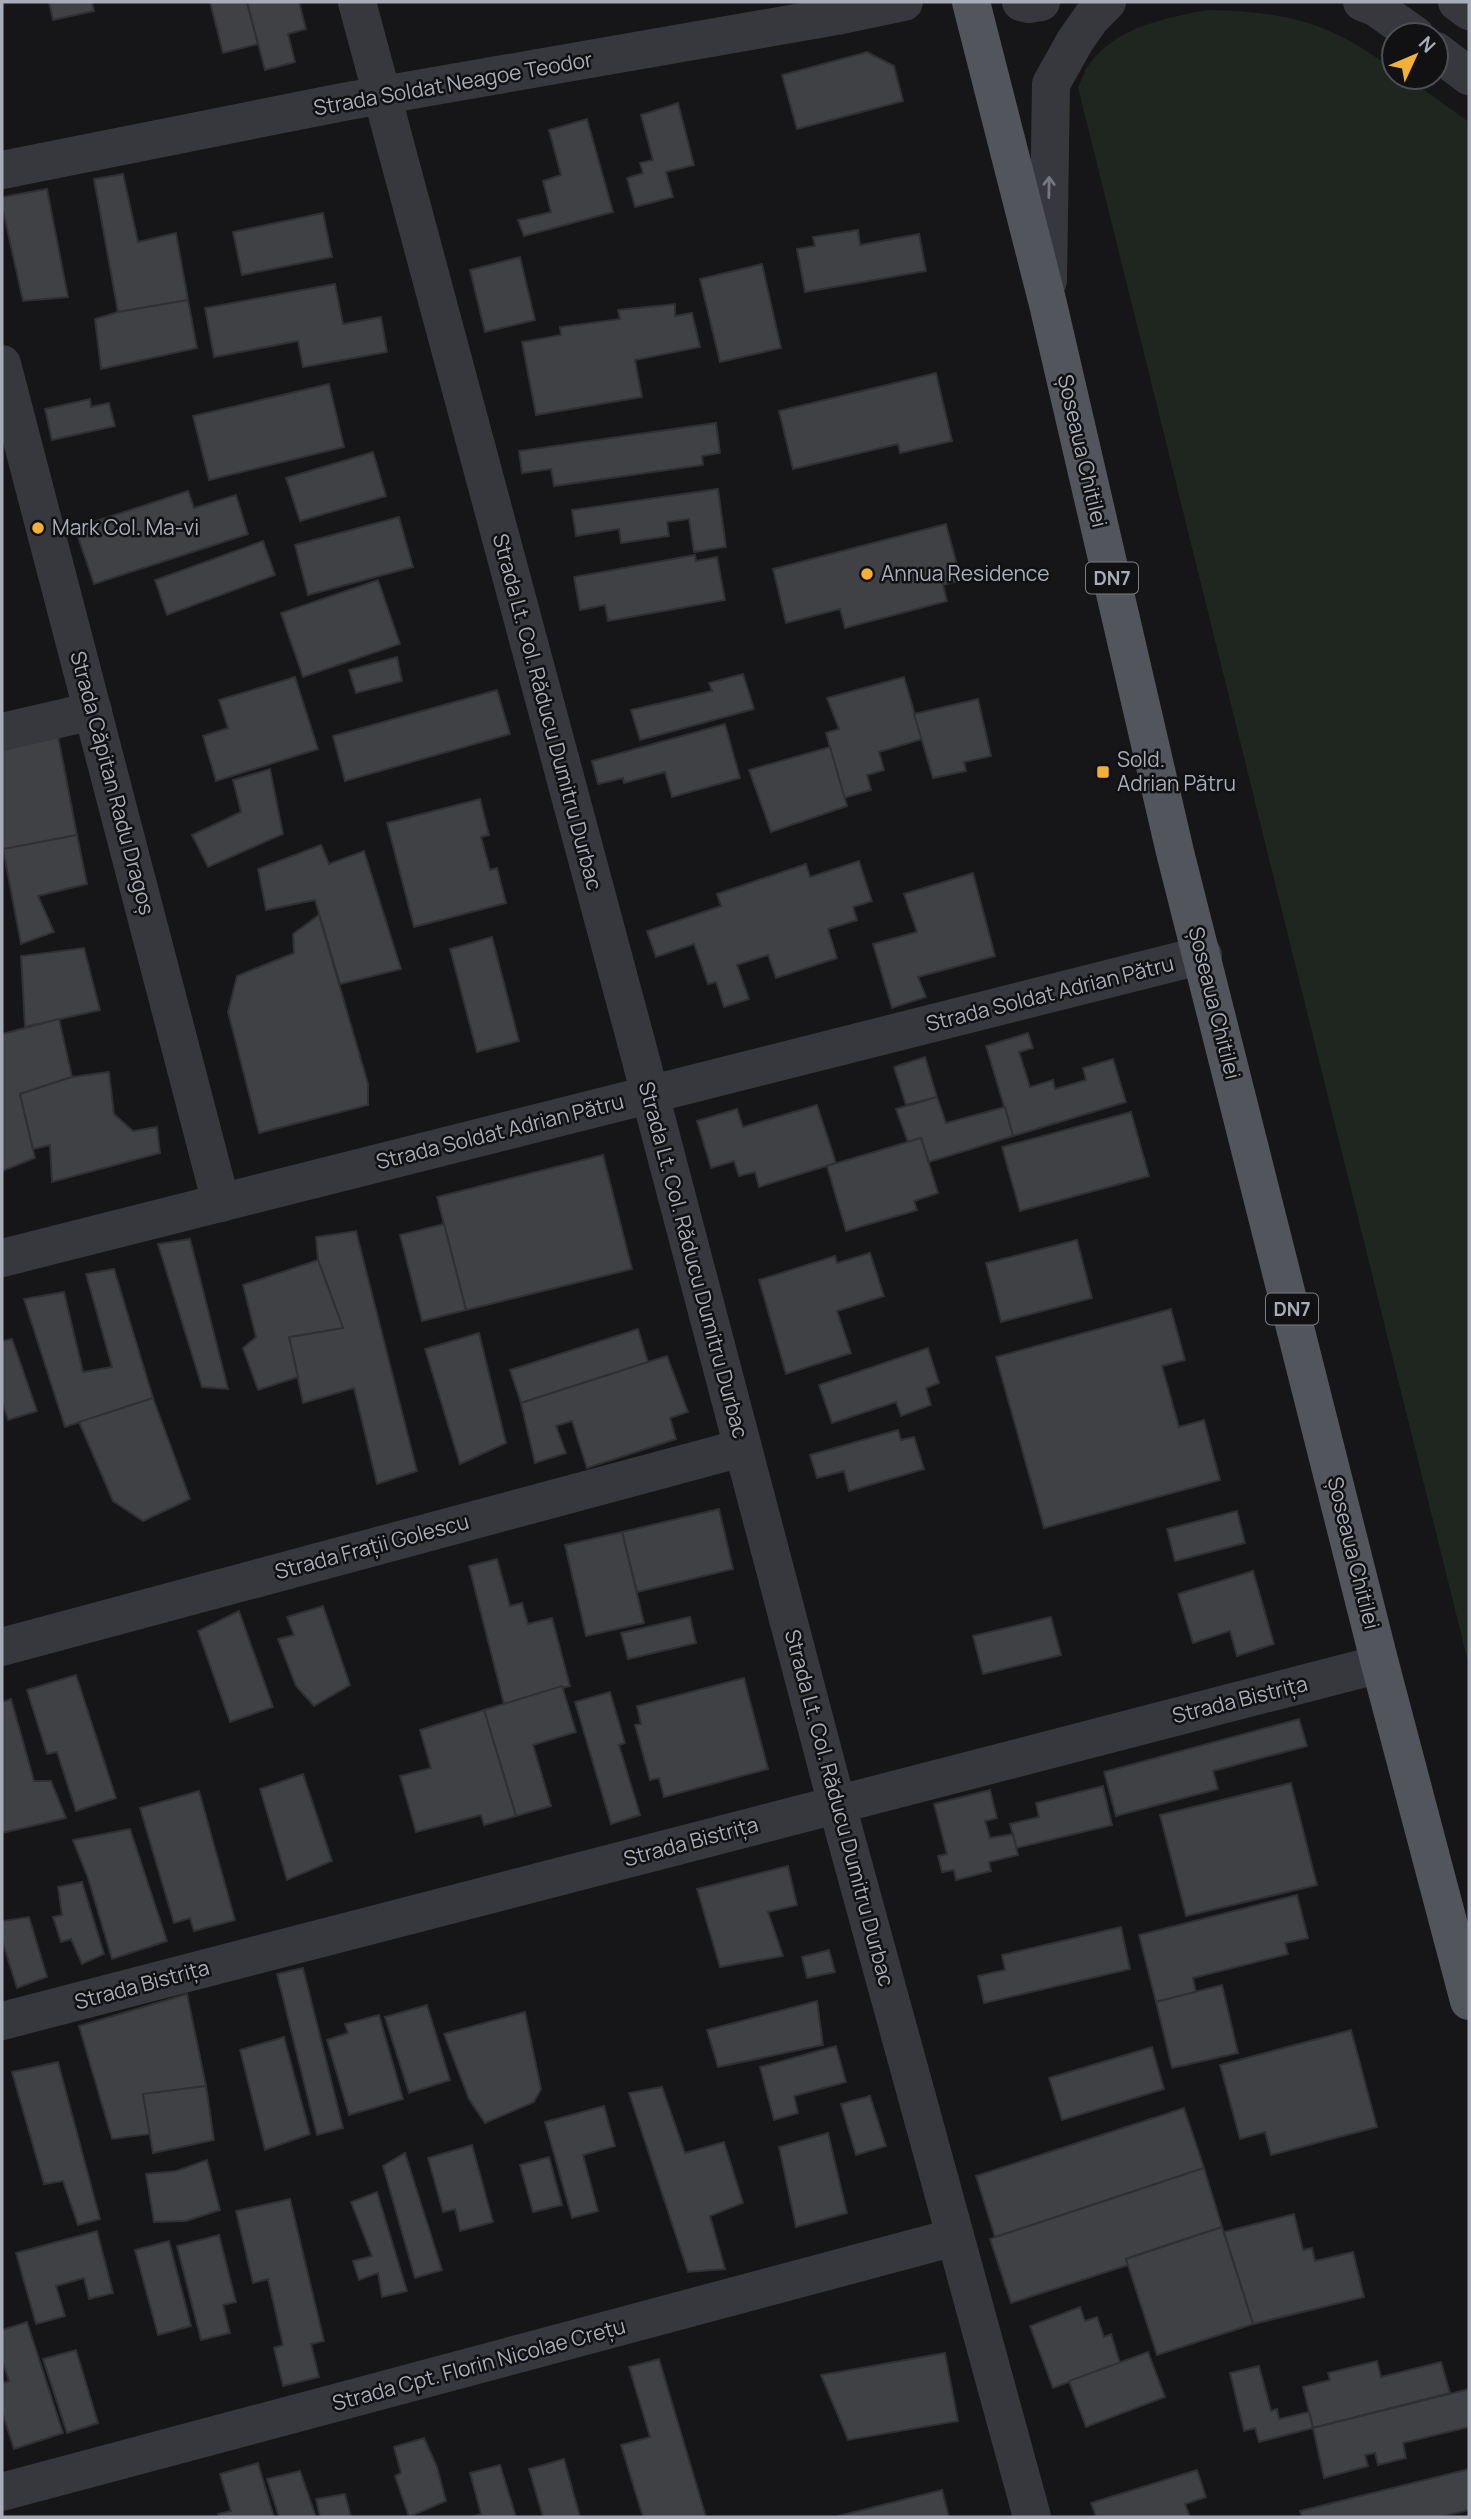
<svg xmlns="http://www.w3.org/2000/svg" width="1471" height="2519" font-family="Manrope,sans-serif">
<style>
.green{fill:#1e261f}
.building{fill:#404145;stroke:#303034;stroke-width:2}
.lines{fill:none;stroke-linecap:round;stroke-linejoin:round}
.minor{stroke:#37383d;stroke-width:38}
.major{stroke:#53555c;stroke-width:38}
.oneway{stroke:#757881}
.poi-dot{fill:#f2b134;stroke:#111113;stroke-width:2.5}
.labels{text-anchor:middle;stroke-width:5;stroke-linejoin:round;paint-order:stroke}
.shield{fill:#111113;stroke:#7b7e86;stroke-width:2}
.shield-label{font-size:19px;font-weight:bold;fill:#a8adb8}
.street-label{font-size:21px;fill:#a8adb8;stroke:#111113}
.poi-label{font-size:21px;fill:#a8adb8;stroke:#111113;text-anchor:start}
</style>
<rect width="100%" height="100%" fill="#161618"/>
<path class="green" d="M 1207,10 C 1252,11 1297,14 1338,35 C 1358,44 1376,58 1394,69 L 1394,77 L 1406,77 L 1469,122 L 1469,1666 L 1078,87 C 1082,79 1085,69 1090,63 C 1117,27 1166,18 1207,10 Z"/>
<g class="building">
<path d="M 49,2 L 92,2 L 94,11 L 53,20 Z"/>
<path d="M 210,2 L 247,2 L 258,44 L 223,53 Z"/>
<path d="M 247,2 L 299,2 L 306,29 L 288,34 L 295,62 L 265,70 Z"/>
<path d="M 867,52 L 894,66 L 903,101 L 797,129 L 782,75 Z"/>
<path d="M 678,103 L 694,165 L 666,172 L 673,197 L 635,207 L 627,178 L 643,173 L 640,163 L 653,160 L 641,115 Z"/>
<path d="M 587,119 L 613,212 L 524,236 L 518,220 L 551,212 L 543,181 L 561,175 L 549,130 Z"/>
<path d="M 123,174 L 138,242 L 176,233 L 188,300 L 118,312 L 94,179 Z"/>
<path d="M 47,189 L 68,297 L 23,301 L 2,206 L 2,197 Z"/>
<path d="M 323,213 L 332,257 L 242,275 L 233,232 Z"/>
<path d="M 858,230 L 860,245 L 919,234 L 926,271 L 805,292 L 797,249 L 815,246 L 813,237 Z"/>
<path d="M 520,257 L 535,320 L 485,332 L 470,270 Z"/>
<path d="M 762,264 L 781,348 L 720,362 L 700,279 Z"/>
<path d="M 335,284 L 343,324 L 381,317 L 387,352 L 303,367 L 298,341 L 214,357 L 205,308 Z"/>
<path d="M 188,300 L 197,348 L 101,369 L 95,319 L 118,312 Z"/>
<path d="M 675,304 L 675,316 L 692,313 L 700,347 L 635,360 L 642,397 L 536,415 L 522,342 L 561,335 L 560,327 L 620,319 L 618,310 Z"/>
<path d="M 936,373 L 952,441 L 900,453 L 898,444 L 793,469 L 779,411 Z"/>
<path d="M 329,384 L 344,447 L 209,480 L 193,416 Z"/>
<path d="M 90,399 L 91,407 L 109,403 L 115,426 L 52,440 L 45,409 Z"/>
<path d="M 716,423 L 720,453 L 702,456 L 703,465 L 554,486 L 551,469 L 522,473 L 519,451 Z"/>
<path d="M 373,452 L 386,496 L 300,521 L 286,478 Z"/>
<path d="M 718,489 L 726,547 L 694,552 L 689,519 L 667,522 L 669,536 L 621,543 L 619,529 L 576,536 L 572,510 Z"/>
<path d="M 188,491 L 194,508 L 236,495 L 248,534 L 94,584 L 75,528 Z"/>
<path d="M 399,517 L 413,567 L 308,595 L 295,545 Z"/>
<path d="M 946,524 L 961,580 L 943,585 L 947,601 L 845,628 L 840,609 L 786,623 L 773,569 Z"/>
<path d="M 263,541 L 275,575 L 167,615 L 155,580 Z"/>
<path d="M 695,555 L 696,561 L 717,557 L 725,600 L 608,621 L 605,605 L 580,610 L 574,577 Z"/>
<path d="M 378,580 L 400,644 L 303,677 L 281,613 Z"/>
<path d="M 397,657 L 402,681 L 356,693 L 349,670 Z"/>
<path d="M 743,674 L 754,709 L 640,740 L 631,710 L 712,691 L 709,683 Z"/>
<path d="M 295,677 L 318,749 L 216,781 L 203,736 L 228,728 L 219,700 Z"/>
<path d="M 904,677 L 922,739 L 879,752 L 884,770 L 867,775 L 871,790 L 844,798 L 826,733 L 839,729 L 827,698 Z"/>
<path d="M 497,690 L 510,734 L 345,781 L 333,736 Z"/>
<path d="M 978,699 L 991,756 L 964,762 L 966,771 L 933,778 L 914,714 Z"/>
<path d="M 725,724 L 740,778 L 672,797 L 665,772 L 624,783 L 623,778 L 598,784 L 592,761 Z"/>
<path d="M 58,736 L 77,835 L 2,850 L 2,747 Z"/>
<path d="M 830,747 L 847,806 L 771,832 L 749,770 Z"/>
<path d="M 270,769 L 283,834 L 208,867 L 192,835 L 241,812 L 233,780 Z"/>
<path d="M 480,799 L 489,835 L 481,837 L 490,870 L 497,868 L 506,903 L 414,927 L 387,823 Z"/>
<path d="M 77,835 L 87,884 L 38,896 L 54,932 L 21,944 L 3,849 Z"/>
<path d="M 321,845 L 329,864 L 364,851 L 401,969 L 340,984 L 315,900 L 266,910 L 258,869 Z"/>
<path d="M 859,861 L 872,901 L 853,907 L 857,920 L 828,929 L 837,958 L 776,978 L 768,955 L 737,965 L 749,999 L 724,1007 L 716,982 L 708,984 L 694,944 L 656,957 L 647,931 L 721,906 L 717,894 L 806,864 L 810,877 Z"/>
<path d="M 973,873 L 995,956 L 918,977 L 926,997 L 892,1008 L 873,944 L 917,932 L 904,894 Z"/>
<path d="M 319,915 L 368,1084 L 368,1105 L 259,1133 L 228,1012 L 237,976 L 294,953 L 293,934 Z"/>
<path d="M 492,937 L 519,1041 L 477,1052 L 450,949 Z"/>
<path d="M 84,948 L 100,1010 L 25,1027 L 21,956 Z"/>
<path d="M 59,1019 L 72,1077 L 20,1094 L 35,1158 L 2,1171 L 2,1034 Z"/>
<path d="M 1028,1033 L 1033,1048 L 1019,1052 L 1030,1087 L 1053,1080 L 1055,1089 L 1086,1080 L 1083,1068 L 1113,1059 L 1126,1102 L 1013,1136 L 986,1046 Z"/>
<path d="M 925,1057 L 937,1097 L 906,1105 L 894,1067 Z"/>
<path d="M 109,1072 L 114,1114 L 133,1131 L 157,1127 L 160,1153 L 52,1182 L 50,1145 L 33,1149 L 20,1094 L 72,1077 Z"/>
<path d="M 937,1097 L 946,1123 L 1005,1107 L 1013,1136 L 929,1162 L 921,1138 L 908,1142 L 896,1109 Z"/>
<path d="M 817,1105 L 836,1163 L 759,1187 L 755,1172 L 739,1176 L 734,1161 L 711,1168 L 697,1121 L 737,1109 L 743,1127 Z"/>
<path d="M 1131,1112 L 1149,1176 L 1020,1211 L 1002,1147 Z"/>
<path d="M 921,1138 L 938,1193 L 914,1201 L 917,1210 L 846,1231 L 827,1166 Z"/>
<path d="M 603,1155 L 632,1269 L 466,1310 L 437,1197 Z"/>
<path d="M 444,1224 L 466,1310 L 422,1321 L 400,1235 Z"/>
<path d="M 356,1231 L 417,1471 L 377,1484 L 354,1388 L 303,1403 L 289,1337 L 343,1328 L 318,1260 L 316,1237 Z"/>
<path d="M 190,1239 L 228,1389 L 202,1387 L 158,1244 Z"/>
<path d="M 1077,1240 L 1092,1298 L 1001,1322 L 986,1263 Z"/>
<path d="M 870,1253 L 884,1296 L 837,1311 L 851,1353 L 786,1374 L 759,1280 L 835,1256 L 837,1263 Z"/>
<path d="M 318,1260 L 343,1328 L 289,1337 L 298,1377 L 258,1390 L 243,1348 L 256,1337 L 243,1285 Z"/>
<path d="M 114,1269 L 153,1398 L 65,1427 L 24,1299 L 64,1292 L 83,1372 L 112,1367 L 86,1274 Z"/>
<path d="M 1171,1309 L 1185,1360 L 1162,1366 L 1179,1427 L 1204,1420 L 1220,1480 L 1044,1528 L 996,1357 Z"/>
<path d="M 638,1329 L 648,1362 L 521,1403 L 510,1370 Z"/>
<path d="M 479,1333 L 506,1443 L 460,1464 L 425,1349 Z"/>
<path d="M 12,1339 L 37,1411 L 8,1420 L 2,1401 L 2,1341 Z"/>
<path d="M 928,1348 L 939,1383 L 926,1388 L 931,1405 L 901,1416 L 896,1402 L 832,1423 L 819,1385 Z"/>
<path d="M 667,1356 L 688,1412 L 670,1418 L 676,1439 L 587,1468 L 572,1421 L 556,1426 L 566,1453 L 535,1463 L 521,1403 Z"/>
<path d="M 153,1398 L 190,1499 L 143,1521 L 113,1501 L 79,1422 Z"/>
<path d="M 898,1430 L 901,1440 L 914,1437 L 924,1469 L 849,1491 L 844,1471 L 817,1478 L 810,1455 Z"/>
<path d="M 719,1509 L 733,1569 L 637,1592 L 622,1532 Z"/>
<path d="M 1237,1511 L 1245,1543 L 1175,1561 L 1167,1529 Z"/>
<path d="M 622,1532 L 644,1623 L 586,1636 L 565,1545 Z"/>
<path d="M 497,1559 L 510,1606 L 522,1603 L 528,1624 L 552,1618 L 570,1686 L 504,1704 L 469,1566 Z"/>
<path d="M 1253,1571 L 1274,1644 L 1237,1656 L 1230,1631 L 1193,1643 L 1178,1594 Z"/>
<path d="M 323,1606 L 350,1685 L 314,1706 L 296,1686 L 278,1639 L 294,1635 L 287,1617 Z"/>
<path d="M 239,1611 L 273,1707 L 230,1722 L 198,1631 Z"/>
<path d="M 690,1617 L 696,1643 L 628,1659 L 621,1633 Z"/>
<path d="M 1051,1617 L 1061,1655 L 983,1674 L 973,1636 Z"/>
<path d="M 76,1675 L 116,1798 L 76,1811 L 57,1752 L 47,1754 L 27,1690 Z"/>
<path d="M 744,1678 L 768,1769 L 664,1797 L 659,1778 L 650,1780 L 635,1725 L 641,1724 L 637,1706 Z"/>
<path d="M 562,1686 L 576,1732 L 533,1745 L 551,1806 L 516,1816 L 484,1710 Z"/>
<path d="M 610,1692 L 625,1743 L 619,1745 L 640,1815 L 611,1824 L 575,1702 Z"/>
<path d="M 11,1699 L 34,1781 L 51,1781 L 66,1818 L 2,1833 L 2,1702 Z"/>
<path d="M 484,1710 L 516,1816 L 484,1825 L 481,1815 L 416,1832 L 400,1776 L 431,1768 L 420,1730 Z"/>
<path d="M 1299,1719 L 1307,1746 L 1213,1771 L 1218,1789 L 1116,1816 L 1104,1772 Z"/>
<path d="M 303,1774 L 332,1861 L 287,1880 L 260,1789 Z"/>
<path d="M 1291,1783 L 1317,1885 L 1186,1916 L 1160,1815 Z"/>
<path d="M 1103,1786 L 1112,1825 L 1016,1848 L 1010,1824 L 1039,1817 L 1036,1803 Z"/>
<path d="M 990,1790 L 997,1818 L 985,1821 L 990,1838 L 1013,1834 L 1018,1855 L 989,1862 L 991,1871 L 956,1880 L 954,1870 L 942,1872 L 938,1856 L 947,1854 L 934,1804 Z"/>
<path d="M 199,1791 L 235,1920 L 194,1931 L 190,1918 L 174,1923 L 140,1808 Z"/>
<path d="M 130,1829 L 167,1941 L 112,1959 L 88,1878 L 73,1840 Z"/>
<path d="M 788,1866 L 797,1905 L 768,1912 L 783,1956 L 720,1967 L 697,1889 Z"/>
<path d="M 82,1882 L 104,1954 L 82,1964 L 71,1939 L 61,1942 L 53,1917 L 62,1915 L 58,1887 Z"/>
<path d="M 1297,1895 L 1308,1938 L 1285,1943 L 1288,1954 L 1193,1978 L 1196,1992 L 1156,2002 L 1139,1935 Z"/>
<path d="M 29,1917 L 47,1977 L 17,1988 L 2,1940 L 2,1921 Z"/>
<path d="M 1121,1927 L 1130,1969 L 984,2003 L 978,1976 L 1005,1970 L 1002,1955 Z"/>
<path d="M 829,1950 L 835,1972 L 807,1978 L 802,1957 Z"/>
<path d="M 303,1968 L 343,2128 L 317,2135 L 277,1974 Z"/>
<path d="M 1222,1985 L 1238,2053 L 1172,2068 L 1156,2002 Z"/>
<path d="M 187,1994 L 206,2086 L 143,2094 L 150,2134 L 112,2139 L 79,2026 Z"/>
<path d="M 817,2001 L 823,2045 L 718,2067 L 707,2030 Z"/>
<path d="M 427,2005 L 450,2080 L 409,2093 L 385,2017 Z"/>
<path d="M 525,2012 L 541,2089 L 534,2102 L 485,2123 L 469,2099 L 444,2034 Z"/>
<path d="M 379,2015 L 403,2099 L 349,2115 L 327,2040 L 348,2033 L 345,2024 Z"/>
<path d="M 1351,2030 L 1377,2127 L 1271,2155 L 1265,2132 L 1240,2139 L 1220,2065 Z"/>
<path d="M 284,2037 L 310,2134 L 265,2150 L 240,2050 Z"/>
<path d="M 836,2046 L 846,2082 L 794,2096 L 798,2113 L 774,2120 L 760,2067 Z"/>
<path d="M 1152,2047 L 1164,2089 L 1062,2120 L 1049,2078 Z"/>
<path d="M 58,2062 L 100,2219 L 78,2225 L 63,2181 L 44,2184 L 12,2072 Z"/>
<path d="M 206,2086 L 214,2140 L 153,2153 L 143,2094 Z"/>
<path d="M 662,2087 L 685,2153 L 724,2142 L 743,2203 L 710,2216 L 725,2269 L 688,2272 L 629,2093 Z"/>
<path d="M 870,2096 L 886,2146 L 856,2155 L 841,2104 Z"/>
<path d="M 604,2106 L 615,2146 L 583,2155 L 598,2211 L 572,2218 L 545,2122 Z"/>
<path d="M 1184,2108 L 1204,2168 L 995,2237 L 976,2176 Z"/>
<path d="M 828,2133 L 847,2213 L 796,2227 L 779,2147 Z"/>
<path d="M 472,2145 L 493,2222 L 460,2231 L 455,2209 L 443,2212 L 428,2158 Z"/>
<path d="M 405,2153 L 442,2270 L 415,2278 L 383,2166 Z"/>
<path d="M 549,2157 L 562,2205 L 533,2212 L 520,2165 Z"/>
<path d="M 207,2160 L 220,2210 L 186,2221 L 154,2222 L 146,2174 L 176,2171 Z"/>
<path d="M 1204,2168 L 1222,2227 L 1126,2259 L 1128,2265 L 1011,2303 L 990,2239 Z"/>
<path d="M 377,2192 L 407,2291 L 382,2297 L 378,2273 L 359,2280 L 353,2261 L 372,2256 L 351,2202 Z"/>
<path d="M 290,2199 L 324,2341 L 311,2344 L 319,2377 L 283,2386 L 274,2348 L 283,2345 L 268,2279 L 253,2283 L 236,2211 Z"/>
<path d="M 1294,2214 L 1303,2250 L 1312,2248 L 1315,2261 L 1353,2252 L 1364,2297 L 1253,2324 L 1224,2232 Z"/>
<path d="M 1222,2227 L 1253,2324 L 1157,2355 L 1126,2259 Z"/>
<path d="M 97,2231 L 113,2293 L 89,2299 L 84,2278 L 56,2286 L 65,2316 L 36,2324 L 16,2253 Z"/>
<path d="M 219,2235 L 236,2302 L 223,2305 L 230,2333 L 201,2340 L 177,2246 Z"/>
<path d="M 169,2241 L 191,2326 L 158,2335 L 135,2250 Z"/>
<path d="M 1080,2307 L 1085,2321 L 1097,2317 L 1104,2337 L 1111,2334 L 1120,2363 L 1053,2388 L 1030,2326 Z"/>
<path d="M 27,2322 L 63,2433 L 14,2449 L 2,2412 L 2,2383 L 9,2381 L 2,2360 L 2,2330 Z"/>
<path d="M 76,2350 L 98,2423 L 67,2433 L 43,2359 Z"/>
<path d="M 1148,2352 L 1165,2397 L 1086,2427 L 1069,2381 Z"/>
<path d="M 945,2353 L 958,2421 L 848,2440 L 821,2375 Z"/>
<path d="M 659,2359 L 706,2517 L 643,2517 L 621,2445 L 650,2437 L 629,2367 Z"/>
<path d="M 1377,2361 L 1381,2377 L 1441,2362 L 1450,2393 L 1313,2428 L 1303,2387 L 1330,2380 L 1328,2373 Z"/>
<path d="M 1259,2366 L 1271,2411 L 1277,2409 L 1279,2419 L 1309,2412 L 1313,2428 L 1259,2442 L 1255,2428 L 1244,2431 L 1230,2373 Z"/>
<path d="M 1469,2389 L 1469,2427 L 1403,2443 L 1406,2458 L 1378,2465 L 1375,2453 L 1365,2455 L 1368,2466 L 1324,2478 L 1313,2428 Z"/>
<path d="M 424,2438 L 437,2467 L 446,2501 L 409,2517 L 395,2476 L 401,2473 L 394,2447 Z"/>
<path d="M 564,2459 L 580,2517 L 543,2517 L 529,2469 Z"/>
<path d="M 258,2463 L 274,2517 L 219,2517 L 218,2514 L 231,2511 L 220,2474 Z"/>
<path d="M 500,2465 L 516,2517 L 471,2517 L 481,2514 L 470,2473 Z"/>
<path d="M 1469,2469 L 1469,2510 L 1440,2517 L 1302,2517 L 1300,2511 Z"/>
<path d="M 1197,2470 L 1206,2497 L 1185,2504 L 1190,2517 L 1096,2517 L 1091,2503 Z"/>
<path d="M 300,2471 L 316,2517 L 279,2517 L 267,2479 Z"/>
<path d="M 942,2490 L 949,2517 L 838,2517 L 838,2516 Z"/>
<path d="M 345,2494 L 351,2517 L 320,2517 L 316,2499 Z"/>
</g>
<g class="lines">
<g class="minor">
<path d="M 357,2 L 638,1049 L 837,1805 L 1032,2517"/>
<path d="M 1021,2 L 1029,4 L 1041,2"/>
<path d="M 1362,2 L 1375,7 L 1415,35"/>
<path d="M 1457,2 L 1469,11"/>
<path d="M 1436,51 L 1469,76"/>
<path d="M 2,170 L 343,102 L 842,15 L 904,2"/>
<path d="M 1048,281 L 1051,84 L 1075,41 L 1091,18 L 1107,2"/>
<path d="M 2,364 L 221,1203"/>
<path d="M 2,732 L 93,711"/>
<path d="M 2,1258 L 1203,955"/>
<path d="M 2,1647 L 742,1448"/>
<path d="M 2,2021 L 1380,1664"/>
<path d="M 2,2492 L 955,2237"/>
</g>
<path class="major" d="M 971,2 L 1048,304 L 1175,852 L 1380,1664 L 1469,2001"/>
</g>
<defs><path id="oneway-shaft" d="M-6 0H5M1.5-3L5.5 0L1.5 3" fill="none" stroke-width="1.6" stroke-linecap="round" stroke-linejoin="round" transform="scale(1.75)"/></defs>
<use class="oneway" href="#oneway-shaft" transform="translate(1049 187) rotate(-89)"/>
<g class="poi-dot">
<circle cx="38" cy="528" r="7"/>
<circle cx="867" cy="574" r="7"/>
<rect x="1096" y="765" width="14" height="14" rx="3.5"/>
</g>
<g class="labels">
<g class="shield">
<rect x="1086" y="562.5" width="52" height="31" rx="5"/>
<rect x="1266" y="1293.5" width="52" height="31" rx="5"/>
</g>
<g class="shield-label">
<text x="1112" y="585">DN7</text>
<text x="1292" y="1316">DN7</text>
</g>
<g class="street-label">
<text transform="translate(453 84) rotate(-10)" y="7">Strada Soldat Neagoe Teodor</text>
<text transform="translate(1082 451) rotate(77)" y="7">Șoseaua Chitilei</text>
<text transform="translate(547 712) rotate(75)" y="7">Strada Lt. Col. Răducu Dumitru Durbac</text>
<text transform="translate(112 783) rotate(75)" y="7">Strada Căpitan Radu Dragoș</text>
<text transform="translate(1050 994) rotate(-14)" y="7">Strada Soldat Adrian Pătru</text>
<text transform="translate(1214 1003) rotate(76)" y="7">Șoseaua Chitilei</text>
<text transform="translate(500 1132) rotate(-14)" y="7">Strada Soldat Adrian Pătru</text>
<text transform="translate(693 1260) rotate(75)" y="7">Strada Lt. Col. Răducu Dumitru Durbac</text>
<text transform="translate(372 1547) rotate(-15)" y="7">Strada Frații Golescu</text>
<text transform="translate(1353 1553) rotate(76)" y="7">Șoseaua Chitilei</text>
<text transform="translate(1240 1700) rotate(-14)" y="7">Strada Bistrița</text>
<text transform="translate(839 1808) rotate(75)" y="7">Strada Lt. Col. Răducu Dumitru Durbac</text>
<text transform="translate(691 1842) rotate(-15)" y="7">Strada Bistrița</text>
<text transform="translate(142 1985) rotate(-15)" y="7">Strada Bistrița</text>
<text transform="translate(479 2365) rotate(-15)" y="7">Strada Cpt. Florin Nicolae Crețu</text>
</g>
<g class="poi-label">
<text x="52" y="535">Mark Col. Ma-vi</text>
<text x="881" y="581">Annua Residence</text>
<text x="1117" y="767">Sold.<tspan x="1117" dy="24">Adrian Pătru</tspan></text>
</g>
</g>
<rect width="1471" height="2519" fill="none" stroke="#a8adb8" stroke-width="7"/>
<g transform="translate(1415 56) rotate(46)"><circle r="33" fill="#111113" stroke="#4d4f55" stroke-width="2"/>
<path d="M0-5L12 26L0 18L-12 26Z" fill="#f2b134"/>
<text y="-10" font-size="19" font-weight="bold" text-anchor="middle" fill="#a8adb8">N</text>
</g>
</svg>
